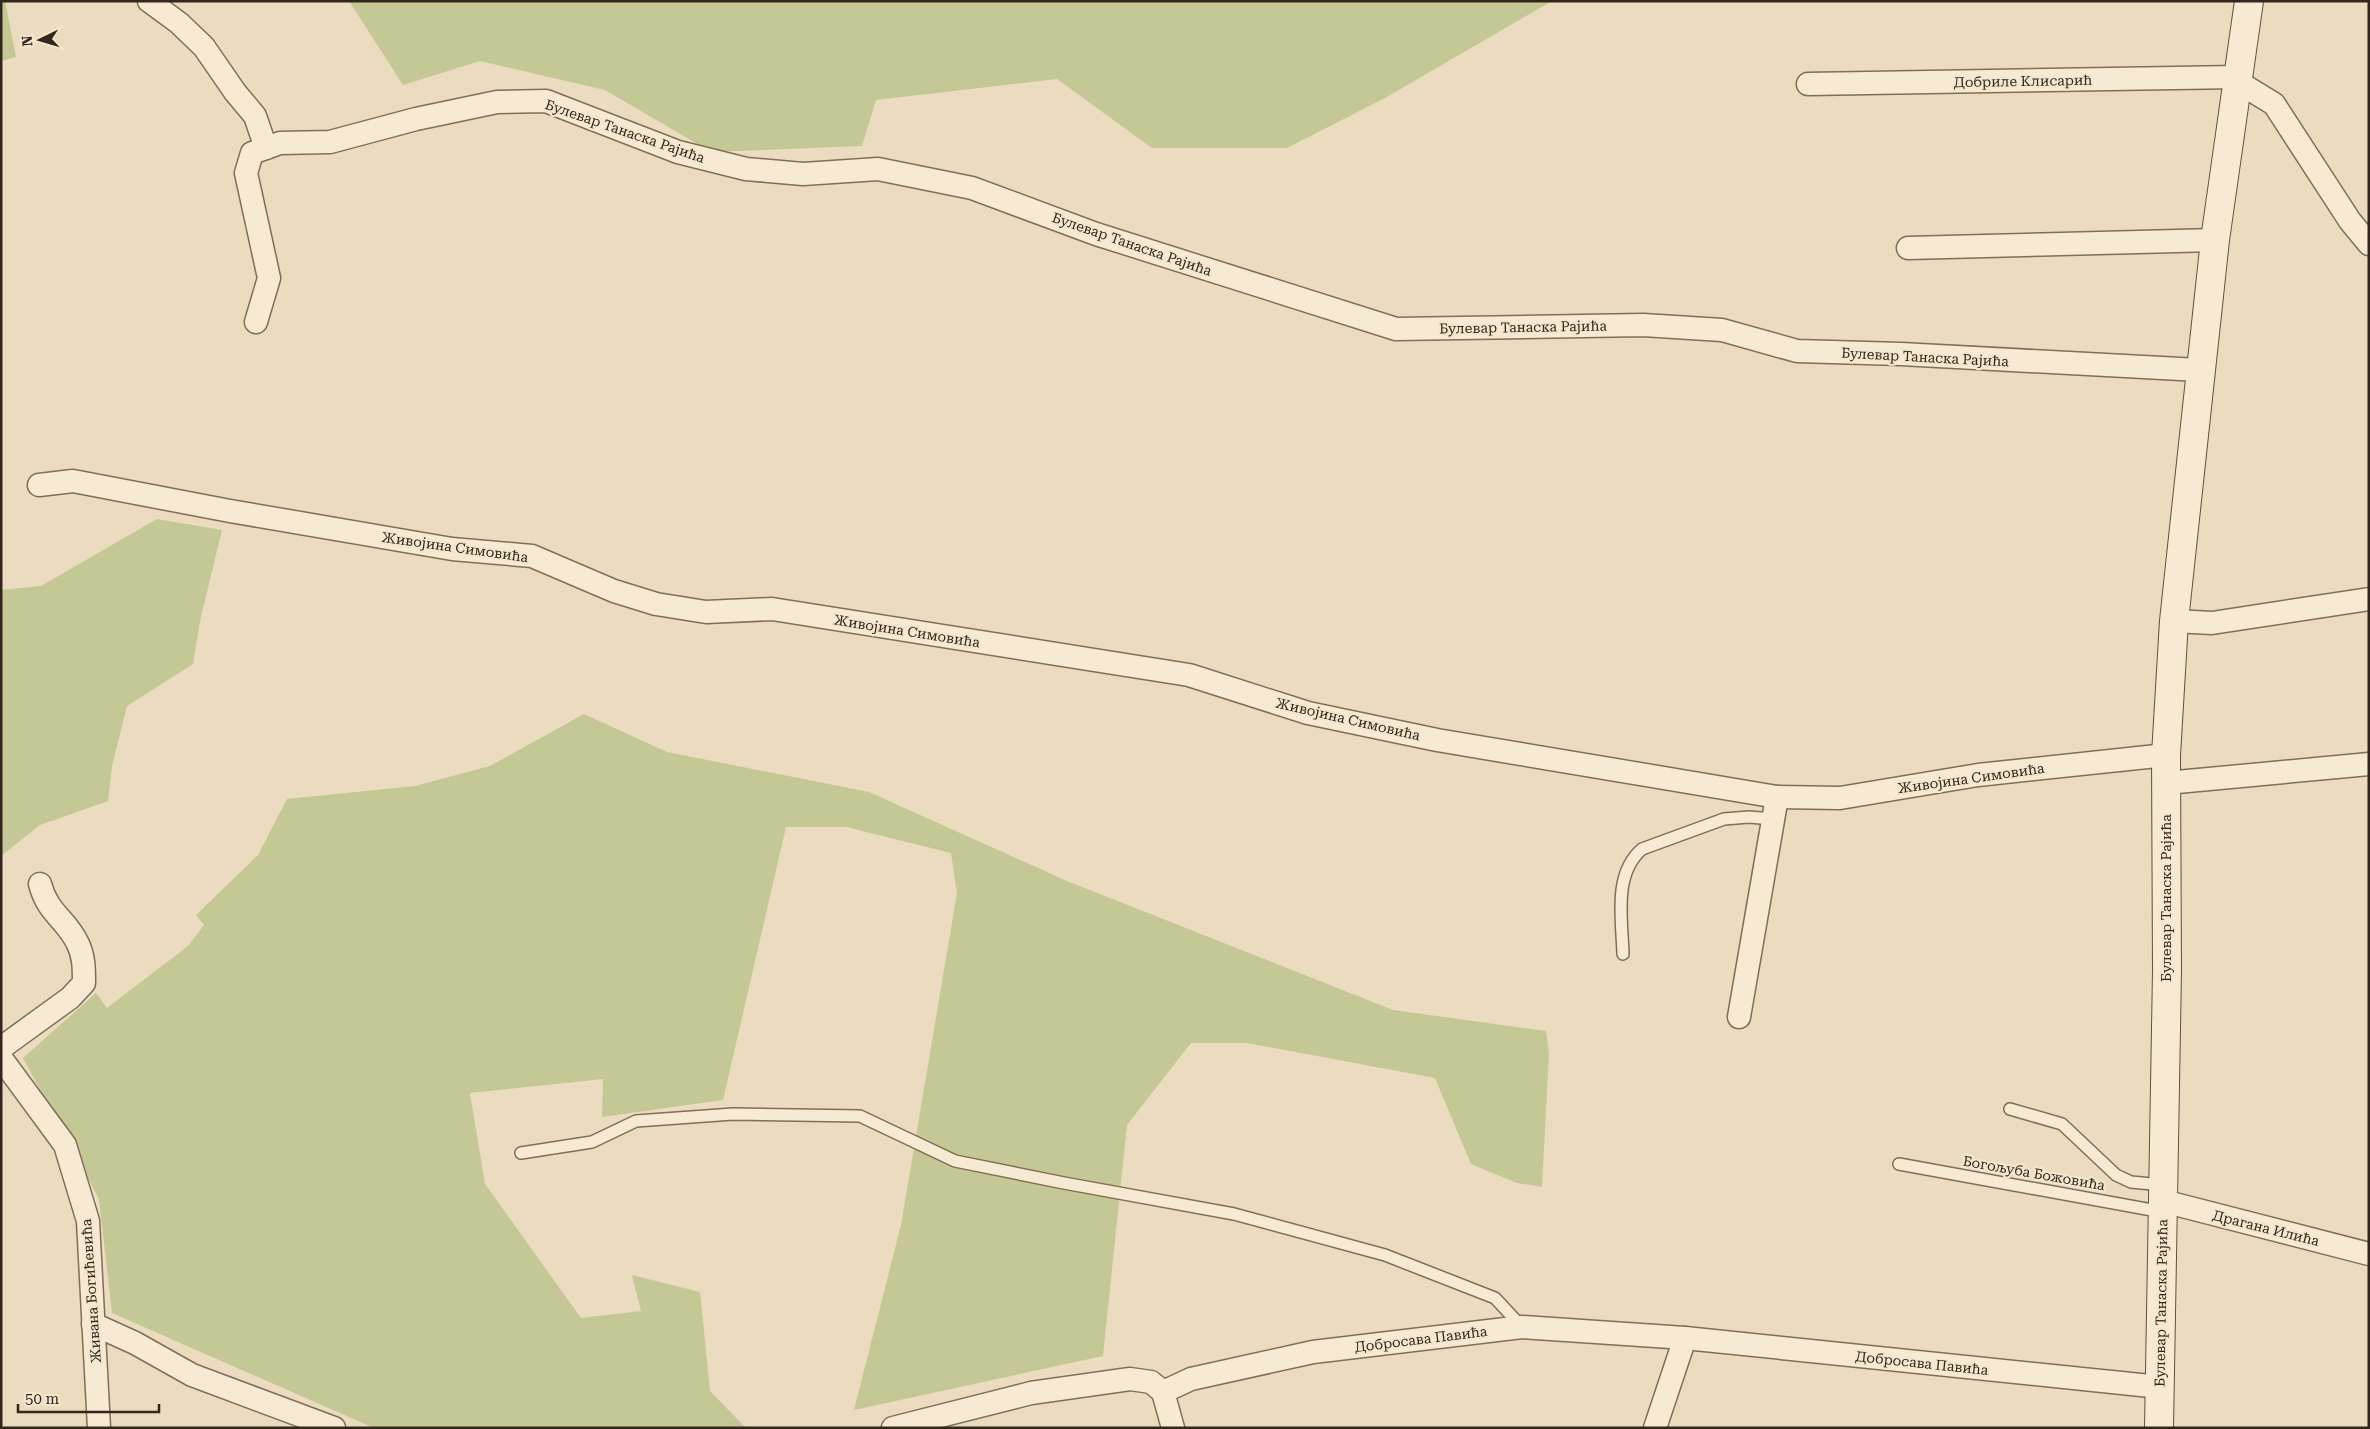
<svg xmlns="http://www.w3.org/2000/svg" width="2370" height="1429" font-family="'Roboto Serif',serif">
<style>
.green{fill:#c4c894}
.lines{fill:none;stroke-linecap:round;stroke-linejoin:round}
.lane-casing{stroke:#836d59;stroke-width:14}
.street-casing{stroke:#836d59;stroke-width:25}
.secondary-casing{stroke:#644f3c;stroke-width:30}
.lane{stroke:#f6ead2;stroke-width:11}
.street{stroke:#f6ead2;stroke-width:22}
.secondary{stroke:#f6ead2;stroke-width:28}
.labels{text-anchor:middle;stroke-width:4.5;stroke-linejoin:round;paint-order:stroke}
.street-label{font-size:14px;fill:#33261c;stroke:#f3e7ce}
</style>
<rect width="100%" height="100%" fill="#ebdcbf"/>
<g class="green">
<path d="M 1,1 L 5,1 L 16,57 L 1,61 Z"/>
<path d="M 349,1 L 1552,1 L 1385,98 L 1287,148 L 1152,148 L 1057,79 L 876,100 L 862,146 L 711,152 L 605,90 L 480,61 L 403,85 Z"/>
<path d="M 157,519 L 222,530 L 200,621 L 193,664 L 127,706 L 112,766 L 108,801 L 40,825 L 1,856 L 1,590 L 41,586 Z"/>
<path d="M 584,714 L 667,752 L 869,792 L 1067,881 L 1393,1010 L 1546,1031 L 1549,1053 L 1542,1187 L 1517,1183 L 1471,1164 L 1435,1078 L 1247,1043 L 1191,1043 L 1127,1125 L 1103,1356 L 854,1410 L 901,1225 L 957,893 L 951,853 L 846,827 L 786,827 L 723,1100 L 602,1117 L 603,1079 L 470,1093 L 485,1184 L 581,1318 L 641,1311 L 632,1275 L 700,1292 L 710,1391 L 746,1428 L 374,1428 L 112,1313 L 99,1199 L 23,1058 L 96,993 L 107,1008 L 188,946 L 204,925 L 196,915 L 258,855 L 287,799 L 415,786 L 490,766 Z"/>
</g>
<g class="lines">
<g class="lane-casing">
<g id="lane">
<path d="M 1623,954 C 1622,919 1613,874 1642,849 L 1724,819 L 1749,817 L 1773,819"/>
<path d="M 2010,1109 L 2062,1124 L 2116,1175 L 2131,1182 L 2163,1185"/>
<path d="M 521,1153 L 592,1142 L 636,1121 L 733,1114 L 860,1116 L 955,1161 L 1064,1183 L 1234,1214 L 1385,1255 L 1495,1298 L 1522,1327"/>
<path d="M 1899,1164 L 2163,1212"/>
</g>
</g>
<g class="street-casing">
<g id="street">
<path d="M 149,1 L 179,23 L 204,47 L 235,92 L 255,116 L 266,148"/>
<path d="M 2238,82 L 2274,104 L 2350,221 L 2369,244"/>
<path d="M 1808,84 L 2238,77"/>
<path d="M 1908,248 L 2215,240"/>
<path d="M 256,322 L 269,278 L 246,173 L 252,153 L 280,143 L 330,142 L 416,119 L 497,102 L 546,101 L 678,152 L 746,169 L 803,174 L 878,169 L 972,188 L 1096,234 L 1396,329 L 1643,325 L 1722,330 L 1797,351 L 1901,354 L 2199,370"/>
<path d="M 39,485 L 73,481 L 230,511 L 452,549 L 532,556 L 614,591 L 656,604 L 706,612 L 772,609 L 1189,675 L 1308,713 L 1437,740 L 1777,797 L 1840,798 L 1978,775 L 2166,755"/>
<path d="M 2174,621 L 2212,623 L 2369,599"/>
<path d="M 2166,783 L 2369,764"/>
<path d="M 1739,1017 L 1777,797"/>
<path d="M 1,1048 L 70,998 L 84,983 C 84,969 84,955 77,942 C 65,918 48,914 40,884"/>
<path d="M 1,1058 L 65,1145 L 88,1221 L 99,1428"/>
<path d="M 2163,1201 L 2369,1254"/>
<path d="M 93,1324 L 135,1343 L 192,1375 L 334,1428"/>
<path d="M 1163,1392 L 1191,1379 L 1313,1352 L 1522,1327 L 1685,1338 L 2160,1387"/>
<path d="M 893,1428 L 1031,1393 L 1130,1379 L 1151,1382 L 1163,1392 L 1173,1428"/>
<path d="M 1655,1428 L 1685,1338"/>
</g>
</g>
<g class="secondary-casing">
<path id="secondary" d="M 2159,1428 L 2167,971 L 2166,755 L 2174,621 L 2215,240 L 2249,1"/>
</g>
<use href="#lane" class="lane"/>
<use href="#street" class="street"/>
<use href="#secondary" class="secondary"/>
</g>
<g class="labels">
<g class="street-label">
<text transform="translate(2023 81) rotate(-1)" y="5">Добриле Клисарић</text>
<text transform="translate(625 131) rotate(19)" y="5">Булевар Танаска Рајића</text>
<text transform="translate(1132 244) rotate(19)" y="5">Булевар Танаска Рајића</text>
<text transform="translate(1523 327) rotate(-1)" y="5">Булевар Танаска Рајића</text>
<text transform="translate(1925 357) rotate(3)" y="5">Булевар Танаска Рајића</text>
<text transform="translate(455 547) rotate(8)" y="5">Живојина Симовића</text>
<text transform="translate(907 631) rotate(9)" y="5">Живојина Симовића</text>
<text transform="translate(1348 719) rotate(13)" y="5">Живојина Симовића</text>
<text transform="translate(1971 778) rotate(-8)" y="5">Живојина Симовића</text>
<text transform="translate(2166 898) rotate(-90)" y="5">Булевар Танаска Рајића</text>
<text transform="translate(2034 1173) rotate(10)" y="5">Богољуба Божовића</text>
<text transform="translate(2266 1228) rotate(14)" y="5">Драгана Илића</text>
<text transform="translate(91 1291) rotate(-94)" y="5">Живана Богићевића</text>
<text transform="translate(2161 1303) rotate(-89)" y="5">Булевар Танаска Рајића</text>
<text transform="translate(1421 1339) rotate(-7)" y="5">Добросава Павића</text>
<text transform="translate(1922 1363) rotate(6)" y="5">Добросава Павића</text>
</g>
</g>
<rect width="2370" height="1429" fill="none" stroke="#33261c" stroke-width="5"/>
<g transform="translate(40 40) rotate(265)" stroke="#f3e7ce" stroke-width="4" paint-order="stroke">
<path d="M0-4L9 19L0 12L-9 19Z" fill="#33261c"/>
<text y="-8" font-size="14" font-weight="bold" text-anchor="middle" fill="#33261c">N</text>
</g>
<path d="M18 1404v8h141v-8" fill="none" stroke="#33261c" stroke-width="2.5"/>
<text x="25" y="1404" font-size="15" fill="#33261c" stroke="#f3e7ce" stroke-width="4" paint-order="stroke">50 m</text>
</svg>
